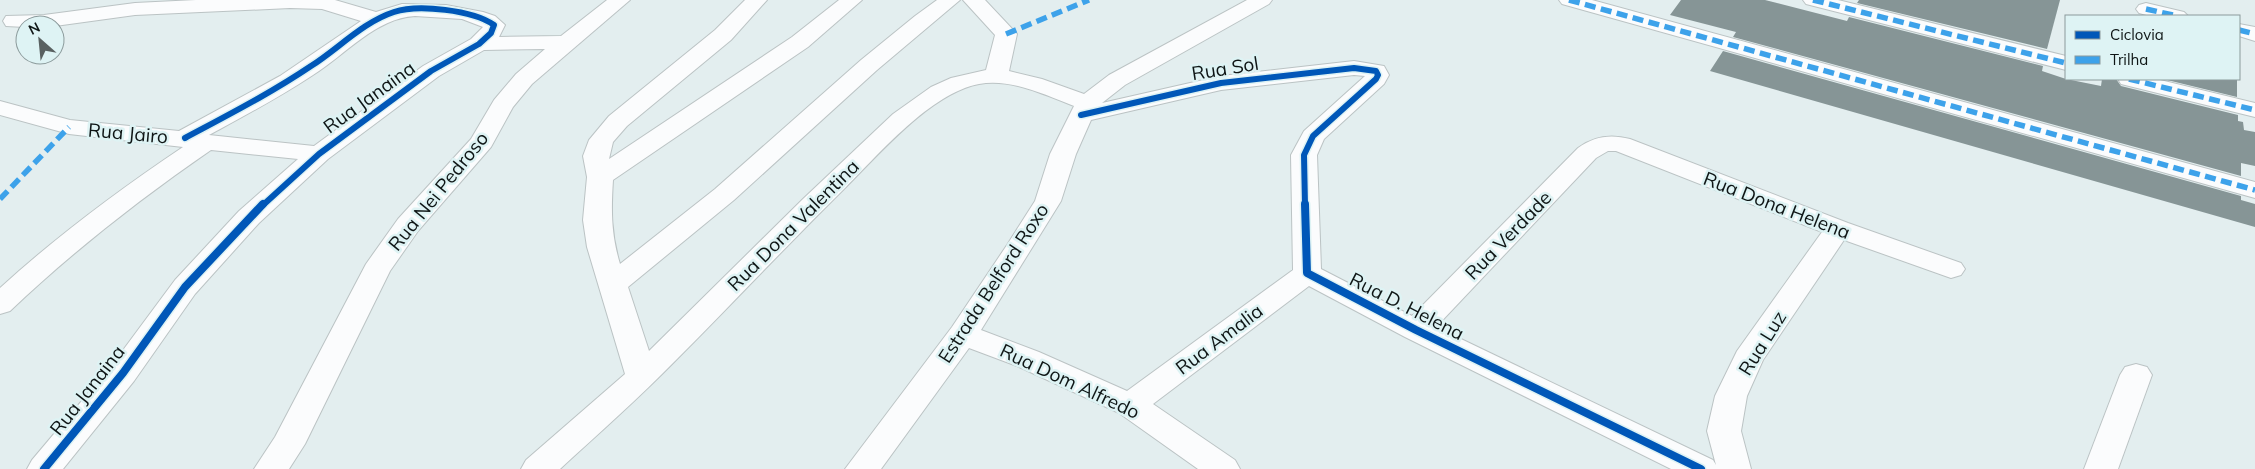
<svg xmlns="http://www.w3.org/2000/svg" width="2255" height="469" font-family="Mulish,sans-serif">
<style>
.building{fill:#869596}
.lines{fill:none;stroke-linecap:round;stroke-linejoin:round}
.minor-casing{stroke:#bbc3c4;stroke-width:2}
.minor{fill:#fbfcfd;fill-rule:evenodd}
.quiet{stroke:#3da2ea;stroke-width:5.5;stroke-dasharray:11 5.5;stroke-linecap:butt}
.cycleway-far1-casing{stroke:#def3f4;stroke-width:9}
.cycleway-casing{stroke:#def3f4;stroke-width:11}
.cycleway-far1{stroke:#0057b8;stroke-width:6}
.cycleway{stroke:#0057b8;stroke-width:8}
.labels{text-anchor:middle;stroke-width:5;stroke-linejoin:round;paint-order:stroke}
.street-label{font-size:19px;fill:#0e1515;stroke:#def3f4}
</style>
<rect width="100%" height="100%" fill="#e3eeef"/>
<g class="building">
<path d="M 1681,0 L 1765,0 L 1847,21 L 1849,17 L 2043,66 L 2042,71 L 2066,79 L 2101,86 L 2102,79 L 2116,79 L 2121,86 L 2238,115 L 2238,121 L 2243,122 L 2244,130 L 2255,132 L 2255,166 L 2241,163 L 2241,176 L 1733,37 L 1736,32 L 1670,15 Z"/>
<path d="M 1859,0 L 2060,0 L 2047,49 L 1857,3 Z"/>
<path d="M 1723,51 L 2241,196 L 2241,200 L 2255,204 L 2255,227 L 1710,71 Z"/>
<path d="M 2163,79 L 2237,79 L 2237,97 Z"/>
</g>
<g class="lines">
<g class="minor-casing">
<g id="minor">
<path d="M 196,0 L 335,0 L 376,12 L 402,4 L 446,5 L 483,12 L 495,16 L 505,25 L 499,37 L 561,36 L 607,0 L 630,0 L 532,84 L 513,107 L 491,147 L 418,231 L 390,271 L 305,444 L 289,469 L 254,469 L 275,437 L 366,264 L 398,219 L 471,139 L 494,100 L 516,74 L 545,49 L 484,50 L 439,76 L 328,159 L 259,223 L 195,294 L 134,381 L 63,469 L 27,469 L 32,460 L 112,365 L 175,280 L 239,211 L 298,159 L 211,150 C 140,199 73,251 10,311 L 0,314 L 0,288 C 57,236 119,190 183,147 L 69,134 L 0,115 L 0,101 L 70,120 L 179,131 L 280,76 L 361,21 L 322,9 L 290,8 L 135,15 L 55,26 L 25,25 L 25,27 L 6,26 L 3,21 L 6,16 L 44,15 L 135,3 ZM 415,16 L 462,19 L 483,27 L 471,39 L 423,66 L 314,146 L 209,135 C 244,116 280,97 313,75 C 345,55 376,18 415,16 Z"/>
<path d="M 745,0 L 767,0 L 731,40 L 627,126 L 613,142 L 609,159 L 792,37 L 839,0 L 862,0 L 808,47 L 613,180 C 611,211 611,234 620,264 L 715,189 L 861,60 L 915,16 L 937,0 L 960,0 L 877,70 L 734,200 L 628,287 L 649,351 L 803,199 L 893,114 L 931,87 L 951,78 L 986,70 L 995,35 L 963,0 L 985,0 L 1017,34 L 1009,71 L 1042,79 L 1084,94 L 1109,75 L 1247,0 L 1272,0 L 1269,4 L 1125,85 L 1102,103 L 1221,76 L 1354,61 L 1384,66 L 1389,75 L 1384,84 L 1324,139 L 1317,155 L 1321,269 L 1412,316 L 1578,148 C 1594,136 1611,134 1630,139 L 1848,223 L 1961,263 L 1965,269 L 1961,275 L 1951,278 L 1844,240 L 1763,360 L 1747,396 L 1741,431 L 1751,469 L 1671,469 L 1405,337 L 1309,286 L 1153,404 L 1235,460 L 1240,469 L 1198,469 L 1119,413 L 1017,366 L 969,348 L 881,469 L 845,469 L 952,327 L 1007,245 L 1035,201 L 1050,154 L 1074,106 C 1045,95 1011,78 979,84 C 931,93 879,154 846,187 C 788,244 733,303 676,360 C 639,398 599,433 560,469 L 521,469 L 526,460 L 625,374 L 587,247 L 583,220 L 587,177 L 583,156 L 589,140 L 609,116 L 715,30 ZM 1354,75 L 1365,76 L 1304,131 L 1291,155 L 1293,270 L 1127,391 L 1039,352 L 981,330 L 1061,201 L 1076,154 L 1091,120 L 1221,90 ZM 1608,151 L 1616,151 L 1822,232 L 1737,351 L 1715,396 L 1707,431 L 1716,465 L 1713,460 L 1436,327 L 1596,158 Z"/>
<path d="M 1559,0 L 1592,0 L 2255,182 L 2255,198 L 1562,4 Z"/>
<path d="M 1803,0 L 1838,0 L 2066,56 L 2066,70 L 1806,4 Z"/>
<path d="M 2146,3 L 2184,12 L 2188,16 L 2150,16 L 2139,13 L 2136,9 L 2139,5 Z"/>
<path d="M 2239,24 L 2255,27 L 2255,41 L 2239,36 Z"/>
<path d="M 2118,79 L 2156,79 L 2255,103 L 2255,117 L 2121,84 Z"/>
<path d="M 2136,364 L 2147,367 L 2152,375 L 2118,469 L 2084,469 L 2120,375 L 2125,367 Z"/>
</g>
</g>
<use href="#minor" class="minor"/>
<g class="quiet">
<path d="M 1569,0 L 2255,190"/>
<path d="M 1813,0 L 2066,63"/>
<path d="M 2146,9 L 2177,16"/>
<path d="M 2239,30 L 2255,34"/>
<path d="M 1006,34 L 1089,0"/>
<path d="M 2129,79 L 2255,110"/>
<path d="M 0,199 L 69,127"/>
</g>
<g class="cycleway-far1-casing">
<g id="cycleway-far1">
<path d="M 1081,115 L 1221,83 L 1354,68 L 1376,71 L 1378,75 L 1376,79 L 1313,136 L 1304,155 L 1305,206"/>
<path d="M 185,138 C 228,115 271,93 311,66 C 338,49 363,22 394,12 C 418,4 473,10 494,25 L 491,33 L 479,44 L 431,71 L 319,154 L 262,206"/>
</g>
</g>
<g class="cycleway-casing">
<g id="cycleway">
<path d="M 1305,204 L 1307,273 L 1416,330 L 1701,469"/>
<path d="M 44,469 L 123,373 L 185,287 L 263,204"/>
</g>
</g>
<use href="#cycleway-far1" class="cycleway-far1"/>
<use href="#cycleway" class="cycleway"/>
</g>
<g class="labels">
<g class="street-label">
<text transform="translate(1225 68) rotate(-9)" y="7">Rua Sol</text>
<text transform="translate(369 97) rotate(-36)" y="7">Rua Janaina</text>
<text transform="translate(128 133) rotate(5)" y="7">Rua Jairo</text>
<text transform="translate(438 191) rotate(-51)" y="7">Rua Nei Pedroso</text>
<text transform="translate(1777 205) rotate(21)" y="7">Rua Dona Helena</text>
<text transform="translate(793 225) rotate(-45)" y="7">Rua Dona Valentina</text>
<text transform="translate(1508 235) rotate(-46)" y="7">Rua Verdade</text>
<text transform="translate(993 283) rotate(-57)" y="7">Estrada Belford Roxo</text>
<text transform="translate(1407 306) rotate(27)" y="7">Rua D. Helena</text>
<text transform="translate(1219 339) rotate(-37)" y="7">Rua Amalia</text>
<text transform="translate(1762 343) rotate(-58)" y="7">Rua Luz</text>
<text transform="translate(1070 381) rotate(25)" y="7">Rua Dom Alfredo</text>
<text transform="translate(87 390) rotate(-52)" y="7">Rua Janaina</text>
</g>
</g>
<rect x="2065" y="15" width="175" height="65" fill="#def3f4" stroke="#8b9a9b"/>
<rect x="2075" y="31" width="25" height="8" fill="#0057b8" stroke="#8b9a9b"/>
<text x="2110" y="40" font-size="15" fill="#0e1515">Ciclovia</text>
<rect x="2075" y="56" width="25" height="8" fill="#3da2ea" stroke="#8b9a9b"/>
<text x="2110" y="65" font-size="15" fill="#0e1515">Trilha</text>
<g transform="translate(40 40) rotate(333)"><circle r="24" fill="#def3f4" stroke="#8b9a9b"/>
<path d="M0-4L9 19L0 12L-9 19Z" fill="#596161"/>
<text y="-8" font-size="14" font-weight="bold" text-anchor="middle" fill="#0e1515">N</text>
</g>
</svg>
